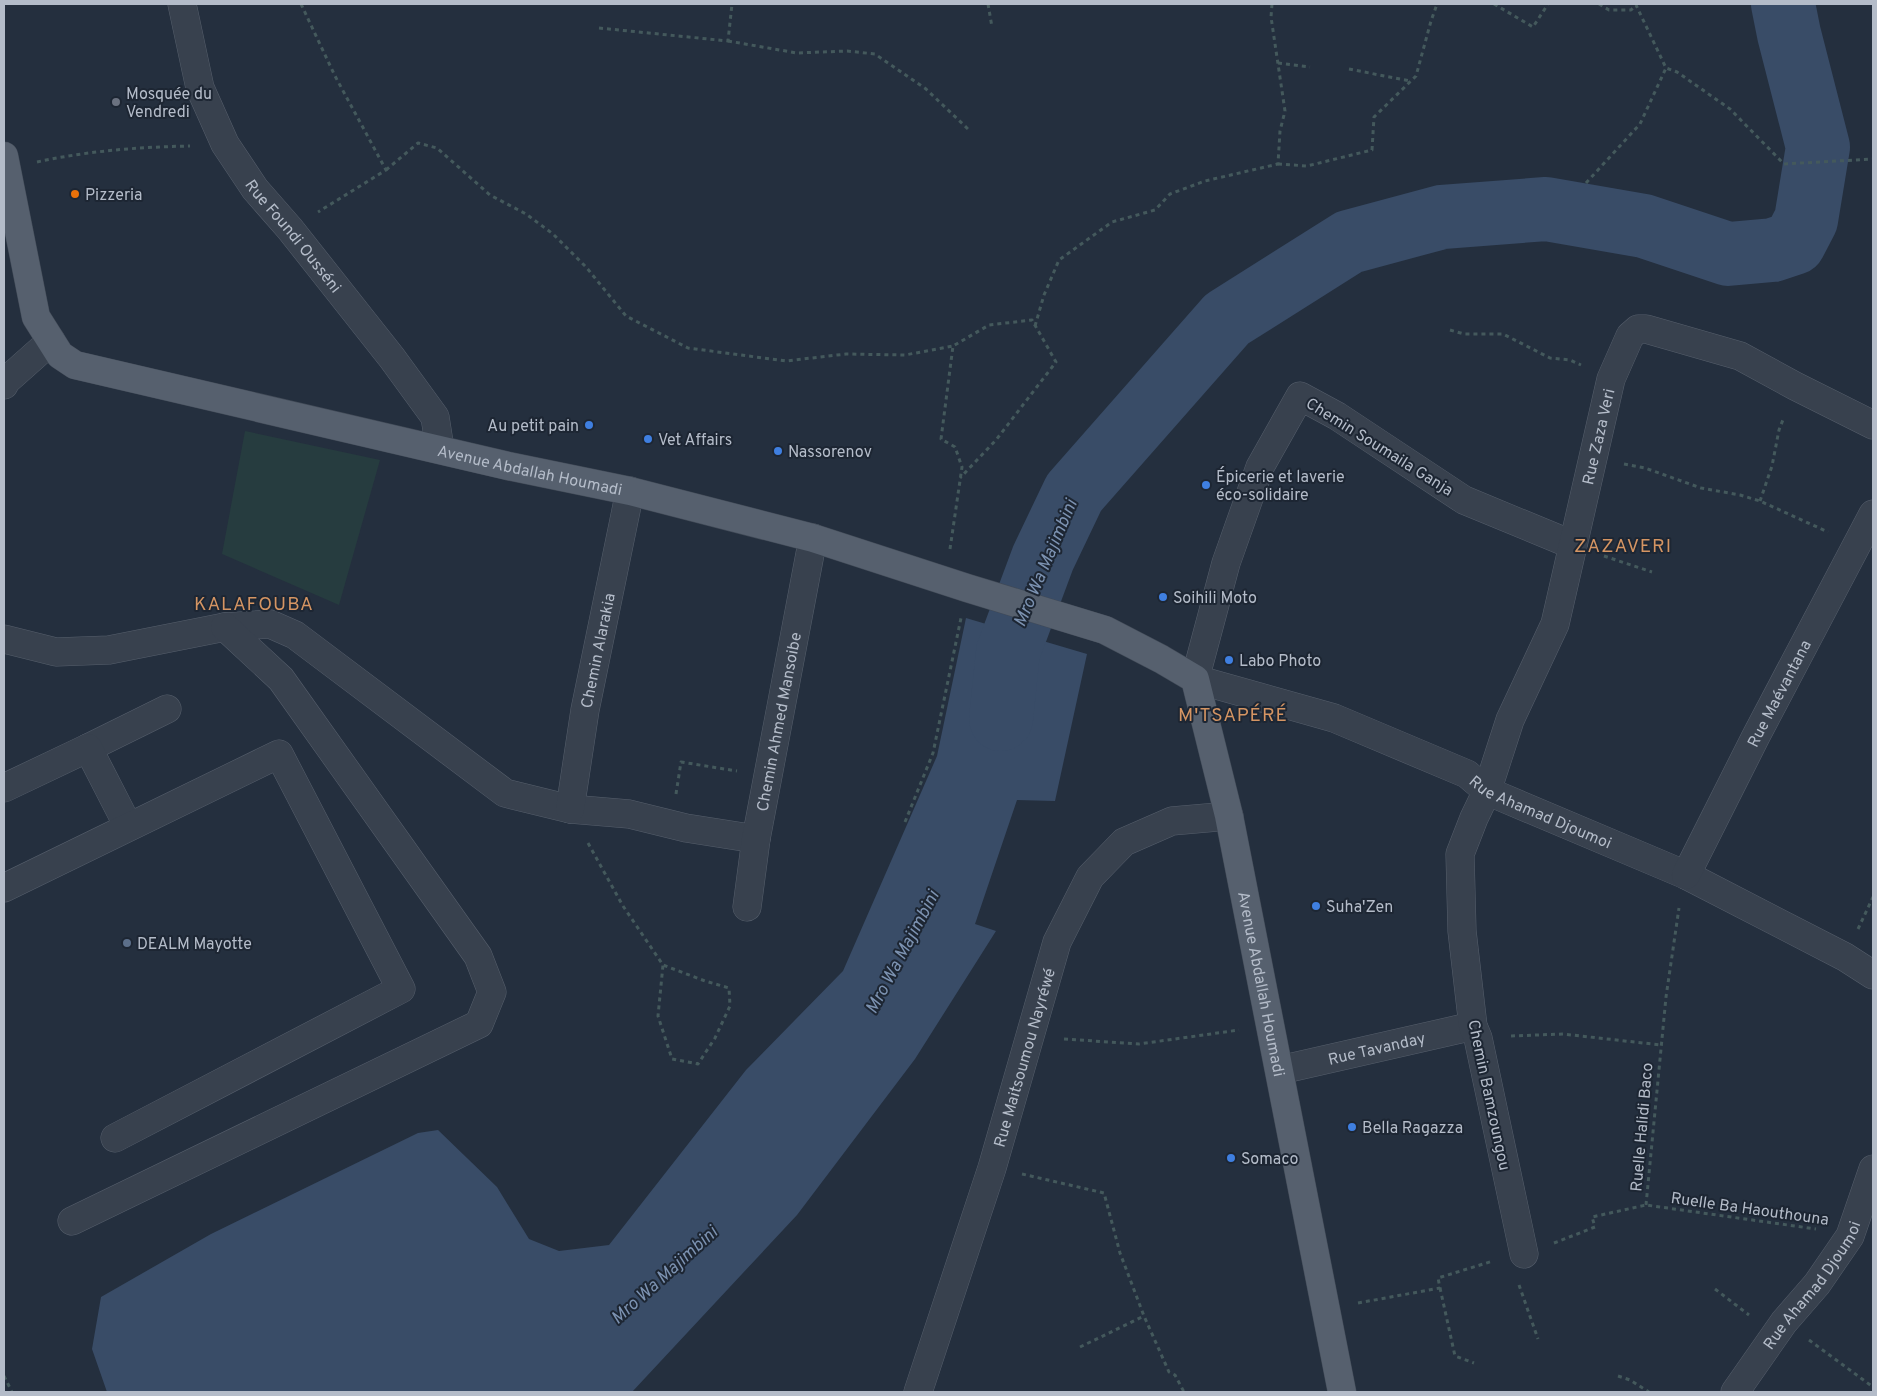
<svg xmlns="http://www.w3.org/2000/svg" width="1877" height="1396" font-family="Overpass,sans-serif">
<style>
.green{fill:#263c3f}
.water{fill:#394c67}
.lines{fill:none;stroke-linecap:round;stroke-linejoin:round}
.river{stroke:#394c67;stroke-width:64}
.minor-casing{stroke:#565f6c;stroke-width:29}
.major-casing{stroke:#414a57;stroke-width:29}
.path{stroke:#44595c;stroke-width:3;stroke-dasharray:4 4;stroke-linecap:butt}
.minor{stroke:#38414e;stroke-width:28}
.major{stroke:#56606e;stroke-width:28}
.worship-dot{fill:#6b7280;stroke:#1d2633;stroke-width:2}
.food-dot{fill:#e8710a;stroke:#1d2633;stroke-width:2}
.shop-dot{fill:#3f7fe0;stroke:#1d2633;stroke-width:2}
.service-dot{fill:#5c6f8a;stroke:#1d2633;stroke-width:2}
.labels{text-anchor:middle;stroke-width:4;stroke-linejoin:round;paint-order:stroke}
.poi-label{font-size:16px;fill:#b4bcc9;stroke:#1d2633;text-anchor:start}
.street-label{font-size:16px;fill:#b4bcc9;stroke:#1d2633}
.water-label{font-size:18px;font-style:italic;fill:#7c92b1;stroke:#1d2633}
.quarter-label{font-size:19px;letter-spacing:1px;fill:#d59563;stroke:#1d2633}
</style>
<rect width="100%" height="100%" fill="#242f3e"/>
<path class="green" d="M 245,431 L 380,460 L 339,605 L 222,554 Z"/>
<path class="water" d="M 966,618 L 1087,654 L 1055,801 L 1017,800 L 975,924 L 996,931 L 915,1059 L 797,1215 L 632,1392 L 107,1392 L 92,1349 L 101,1297 L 211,1234 L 418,1133 L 438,1130 L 497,1187 L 529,1239 L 559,1251 L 609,1245 L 746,1070 L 843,971 L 937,756 Z"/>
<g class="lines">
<path class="river" d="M 1001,719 L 1008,652 L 1043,558 L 1074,493 L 1227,319 L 1349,242 L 1442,217 L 1546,209 L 1644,226 L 1728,254 L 1773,250 L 1794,243 L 1806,220 L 1818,147 L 1789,34 L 1783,4"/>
<g class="minor-casing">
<g id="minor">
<path id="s1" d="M 182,4 L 200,88 L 225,144 L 255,189 L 290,229 L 392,358 L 435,417 L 440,449"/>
<path d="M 4,385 L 6,381 L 51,341"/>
<path id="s2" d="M 1573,545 L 1464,500 L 1337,416 L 1300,396 L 1260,467 L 1226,563 L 1195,679 L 1334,718 L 1467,774 L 1487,791 L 1686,875 L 1845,957 L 1873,975"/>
<path d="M 4,639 L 56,652 L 109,650 L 225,627 L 270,624 L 295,635 L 505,793 L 570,809 L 629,814 L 686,828 L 756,839"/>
<path d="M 88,748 L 167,709"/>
<path d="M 4,788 L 88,748 L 128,826"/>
<path id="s3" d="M 570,809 L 585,710 L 630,491"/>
<path id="s4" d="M 1686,875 L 1756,736 L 1873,514"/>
<path d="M 4,888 L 279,754 L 401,989 L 115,1138"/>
<path id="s5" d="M 747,907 L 756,839 L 813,538"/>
<path id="s6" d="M 1280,1070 L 1473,1026"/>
<path d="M 72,1221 L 479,1024 L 492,992 L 478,956 L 281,679 L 225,627"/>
<path id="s7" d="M 1524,1254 L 1478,1038 L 1473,1026 L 1462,931 L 1460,854 L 1474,818 L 1487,791 L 1510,720 L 1555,624 L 1611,379 L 1630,336 L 1638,329 L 1646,329 L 1740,356 L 1795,386 L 1873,425"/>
<path id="s8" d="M 918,1392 L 992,1168 L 1057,942 L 1090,877 L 1124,842 L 1172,821 L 1229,816"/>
<path id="s9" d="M 1735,1392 L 1784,1322 L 1817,1284 L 1850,1236 L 1873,1169"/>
</g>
</g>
<g class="major-casing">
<g id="major">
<path id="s10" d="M 4,156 L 36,317 L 60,355 L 75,365 L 508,466 L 630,491 L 813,538 L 967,588 L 1105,630 L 1161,659 L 1195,679 L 1229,816 L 1342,1392"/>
</g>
</g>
<g class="path">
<path d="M 301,4 L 335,76 L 386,170 L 318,212"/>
<path d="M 988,4 L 992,27"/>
<path d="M 1494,4 L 1533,27 L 1548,4"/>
<path d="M 1599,4 L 1609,10 L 1631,10 L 1636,5 L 1666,68 L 1677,72 L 1730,109 L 1784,164 L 1873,159"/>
<path d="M 599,28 L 728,41 L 732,4"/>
<path d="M 728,41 L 797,53 L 847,51 L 875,54 L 926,89 L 969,130"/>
<path d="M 1278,63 L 1310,67"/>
<path d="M 1349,69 L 1410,81"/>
<path d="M 37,162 C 87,151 139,147 190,146"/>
<path d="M 1278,164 L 1307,166 L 1372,150 L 1374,117 L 1416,76 L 1431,21 L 1437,4"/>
<path d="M 386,170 L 418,143 L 437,148 L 490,195 L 526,214 L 553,234 L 586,267 L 626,316 L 688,348 L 786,361 L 846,354 L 905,355 L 953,346"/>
<path d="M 1586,183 L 1640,124 L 1666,68"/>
<path d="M 1035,326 L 1044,295 L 1059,260 L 1112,222 L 1155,210 L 1170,194 L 1205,181 L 1278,164 L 1280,131 L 1285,111 L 1271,17 L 1272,4"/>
<path d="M 1450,330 L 1464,334 L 1503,334 L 1550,358 L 1570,360 L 1581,365"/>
<path d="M 1624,464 L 1645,468 L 1701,488 L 1740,495 L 1760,501 L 1828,532"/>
<path d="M 1760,501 L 1772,466 L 1779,430 L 1784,417"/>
<path d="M 950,549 L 962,467 L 955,447 L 941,439 L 953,346 L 989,325 L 1032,320 L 1056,362 L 996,440 L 960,478"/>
<path d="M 1604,556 L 1652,572"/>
<path d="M 676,794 L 681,762 L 737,771"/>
<path d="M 905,822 L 933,753 L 961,618"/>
<path d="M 588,843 L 623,906 L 663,965 L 658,1016 L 672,1059 L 698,1064 L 715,1038 L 730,1006 L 729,988 L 705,981 L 663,965"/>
<path d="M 1858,929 L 1873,897"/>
<path d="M 1511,1036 L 1563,1034 L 1661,1045"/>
<path d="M 1064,1039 L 1139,1044 L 1239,1030"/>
<path d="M 1022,1174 L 1104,1193 L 1120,1253 L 1144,1316 L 1169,1372 L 1175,1375 L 1184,1392"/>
<path d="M 1646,1205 L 1666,997 L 1679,908"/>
<path d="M 1554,1243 L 1595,1227 L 1592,1217 L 1646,1205 L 1816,1229"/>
<path d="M 1519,1285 L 1538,1339"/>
<path d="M 1440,1288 L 1455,1356 L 1474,1363"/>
<path d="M 1715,1289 L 1749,1315"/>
<path d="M 1358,1303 L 1440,1288 L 1438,1278 L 1493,1261"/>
<path d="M 1809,1340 L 1873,1387"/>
<path d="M 1080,1347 L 1144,1316"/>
<path d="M 4,1376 L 12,1392"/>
<path d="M 1618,1376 L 1630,1380 L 1649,1392"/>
</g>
<use href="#minor" class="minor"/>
<use href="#major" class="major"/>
</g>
<circle class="worship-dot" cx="116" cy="102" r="5"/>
<circle class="food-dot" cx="75" cy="194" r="5"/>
<g class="shop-dot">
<circle cx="589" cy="425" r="5"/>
<circle cx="648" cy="439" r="5"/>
<circle cx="778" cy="451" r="5"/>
<circle cx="1206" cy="485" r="5"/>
<circle cx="1163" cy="597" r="5"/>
<circle cx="1229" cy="660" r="5"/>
<circle cx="1316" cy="906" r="5"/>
<circle cx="1352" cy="1127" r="5"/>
<circle cx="1231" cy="1158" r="5"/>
</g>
<circle class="service-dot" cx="127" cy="943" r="5"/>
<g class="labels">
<g class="poi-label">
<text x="126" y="99">Mosquée du<tspan x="126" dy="18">Vendredi</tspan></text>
<text x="85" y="200">Pizzeria</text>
<text x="579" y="431" text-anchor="end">Au petit pain</text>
<text x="658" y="445">Vet Affairs</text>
<text x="788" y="457">Nassorenov</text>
<text x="1216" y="482">Épicerie et laverie<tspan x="1216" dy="18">éco-solidaire</tspan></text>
<text x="1173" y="603">Soihili Moto</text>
<text x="1239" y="666">Labo Photo</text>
<text x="1326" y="912">Suha'Zen</text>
<text x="137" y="949">DEALM Mayotte</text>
<text x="1362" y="1133">Bella Ragazza</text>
<text x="1241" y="1164">Somaco</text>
</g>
<g class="street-label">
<text dy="6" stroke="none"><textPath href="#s1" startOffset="262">Rue Foundi Ousséni</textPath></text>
<text dy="6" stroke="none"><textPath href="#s7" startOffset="848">Rue Zaza Veri</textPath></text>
<text transform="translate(1380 446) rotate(32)" y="6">Chemin Soumaila Ganja</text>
<text dy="6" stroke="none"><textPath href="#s10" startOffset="694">Avenue Abdallah Houmadi</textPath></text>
<text dy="6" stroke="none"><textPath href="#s3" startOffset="161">Chemin Alarakia</textPath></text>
<text dy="6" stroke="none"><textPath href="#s4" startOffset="204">Rue Maévantana</textPath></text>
<text dy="6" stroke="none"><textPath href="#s5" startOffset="188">Chemin Ahmed Mansoibe</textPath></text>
<text dy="6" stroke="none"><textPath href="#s2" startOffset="988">Rue Ahamad Djoumoi</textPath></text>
<text dy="6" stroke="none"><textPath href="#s10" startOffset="1706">Avenue Abdallah Houmadi</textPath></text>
<text dy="6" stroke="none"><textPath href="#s6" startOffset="99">Rue Tavanday</textPath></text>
<text dy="6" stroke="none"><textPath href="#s8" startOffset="351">Rue Maitsoumou Nayréwé</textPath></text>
<text transform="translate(1490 1095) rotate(78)" y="6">Chemin Bamzoungou</text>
<text transform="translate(1641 1127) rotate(-85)" y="6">Ruelle Halidi Baco</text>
<text transform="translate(1750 1208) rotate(8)" y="6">Ruelle Ba Haouthouna</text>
<text dy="6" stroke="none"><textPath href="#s9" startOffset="132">Rue Ahamad Djoumoi</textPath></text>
</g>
<g class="water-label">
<text transform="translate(1045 563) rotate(-67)" y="6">Mro Wa Majimbini</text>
<text transform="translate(902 952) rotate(-62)" y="6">Mro Wa Majimbini</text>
<text transform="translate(664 1275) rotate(-42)" y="6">Mro Wa Majimbini</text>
</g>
<g class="quarter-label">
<text x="1623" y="552">ZAZAVERI</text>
<text x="254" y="610">KALAFOUBA</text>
<text x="1233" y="721">M'TSAPÉRÉ</text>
</g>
</g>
<rect width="1877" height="1396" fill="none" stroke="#b4bcc9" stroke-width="10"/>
</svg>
